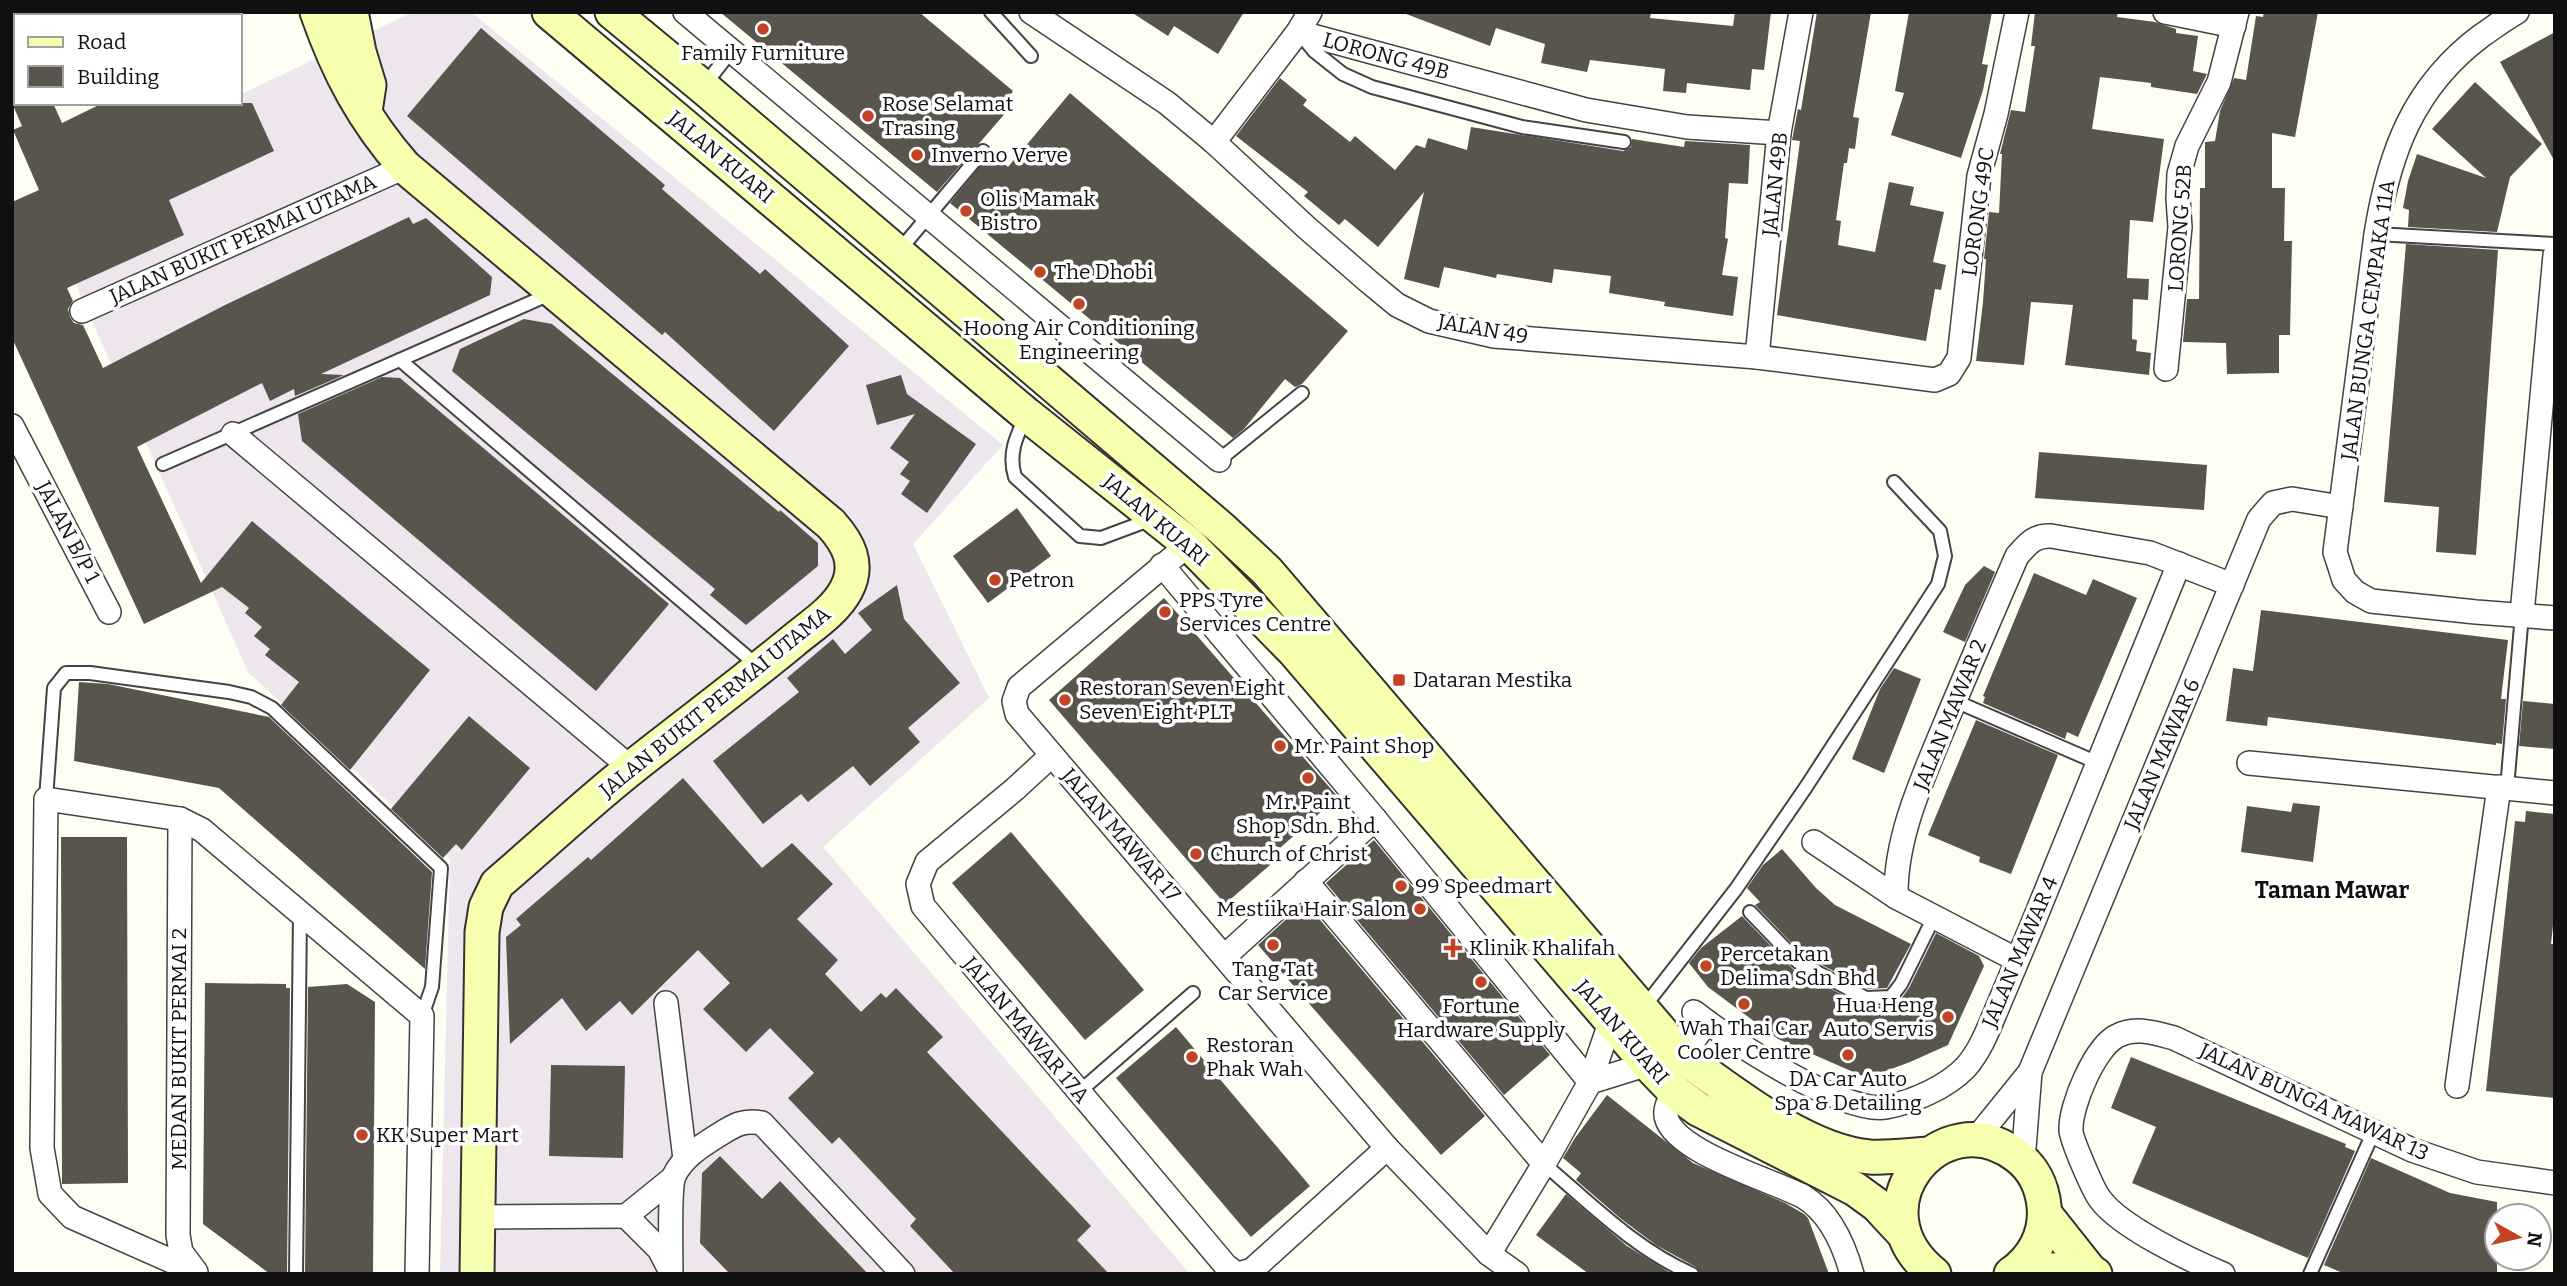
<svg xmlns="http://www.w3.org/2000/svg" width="2567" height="1286" font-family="Bitter,serif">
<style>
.industrial{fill:#eee5ed}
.building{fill:#59544c}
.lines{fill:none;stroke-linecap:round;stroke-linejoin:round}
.lane-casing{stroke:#434343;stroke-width:16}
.street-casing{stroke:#434343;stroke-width:26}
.secondary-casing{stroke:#323232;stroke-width:37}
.lane{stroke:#fff;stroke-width:12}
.street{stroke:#fff;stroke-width:23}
.secondary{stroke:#f5ffae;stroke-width:33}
.poi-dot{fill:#c34325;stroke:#fff;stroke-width:2.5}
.labels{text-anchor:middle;stroke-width:7;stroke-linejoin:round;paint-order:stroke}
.poi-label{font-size:21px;fill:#101010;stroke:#fff;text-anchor:start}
.street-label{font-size:21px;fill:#101010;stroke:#fff}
.neighbourhood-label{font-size:23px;font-weight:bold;fill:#101010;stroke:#fff}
</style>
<rect width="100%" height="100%" fill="#fefff3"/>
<path class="industrial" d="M 413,12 L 471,12 L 1003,445 L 913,544 L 989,698 L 823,847 L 1190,1274 L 440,1274 L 450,859 L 248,672 L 35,193 L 240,103 L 240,95 Z"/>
<g class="building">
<path d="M 720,12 L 919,12 L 1013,91 L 1009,97 L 1015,102 L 937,192 Z"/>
<path d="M 1131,12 L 1244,12 L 1218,54 L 1174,26 L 1168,36 Z"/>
<path d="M 1401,12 L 1651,12 L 1650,18 L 1733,26 L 1735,12 L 1771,12 L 1764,70 L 1752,69 L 1750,90 L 1687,83 L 1686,93 L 1663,91 L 1665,69 L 1590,60 L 1587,72 L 1541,63 L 1545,44 L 1496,28 L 1490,46 Z"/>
<path d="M 1817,12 L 1871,12 L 1853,117 L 1859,118 L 1855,149 L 1849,148 L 1847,163 L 1844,163 L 1836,220 L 1841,221 L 1838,245 L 1875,252 L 1889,182 L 1914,187 L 1910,205 L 1944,212 L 1933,262 L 1946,265 L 1941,290 L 1935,289 L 1926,341 L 1777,315 L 1800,141 L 1792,140 L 1793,135 L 1798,109 L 1801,110 Z"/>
<path d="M 1909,12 L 1992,12 L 1982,64 L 1988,65 L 1983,90 L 1961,158 L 1891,135 L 1904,93 L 1895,91 Z"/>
<path d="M 2035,12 L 2118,12 L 2117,17 L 2155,22 L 2176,29 L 2176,33 L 2198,36 L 2193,71 L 2207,74 L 2197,94 L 2151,87 L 2151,83 L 2100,77 L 2092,129 L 2164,139 L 2153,222 L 2130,220 L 2127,278 L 2149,279 L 2148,300 L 2133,299 L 2132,339 L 2137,340 L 2136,351 L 2151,353 L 2149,375 L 2065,365 L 2073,305 L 2031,302 L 2024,365 L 1976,361 L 1983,302 L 1986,259 L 1984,259 L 1989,212 L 1999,213 L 2002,154 L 2000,154 L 2011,110 L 2025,112 L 2035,46 L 2031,46 Z"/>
<path d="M 2264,12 L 2318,12 L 2295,137 L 2272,133 L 2272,188 L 2285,188 L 2284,241 L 2292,241 L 2290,335 L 2279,335 L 2279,373 L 2227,374 L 2226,343 L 2183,342 L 2187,299 L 2199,299 L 2200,188 L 2205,188 L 2205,142 L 2215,141 L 2220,111 L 2234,78 L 2246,80 L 2256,16 L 2263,17 Z"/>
<path d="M 481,28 L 665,185 L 662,189 L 760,274 L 765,269 L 849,346 L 774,431 L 665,332 L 662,335 L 407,116 Z"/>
<path d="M 2555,32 L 2555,162 L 2500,62 Z"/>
<path d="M 1280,78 L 1307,100 L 1303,105 L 1350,142 L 1355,136 L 1395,170 L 1416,145 L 1425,148 L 1428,138 L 1467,150 L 1471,127 L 1623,151 L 1631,147 L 1632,139 L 1684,147 L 1685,141 L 1750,145 L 1748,184 L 1729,183 L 1725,238 L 1728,239 L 1722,275 L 1738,277 L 1733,316 L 1664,306 L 1665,302 L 1609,293 L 1611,276 L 1554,269 L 1552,283 L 1497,274 L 1496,278 L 1444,267 L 1439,288 L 1404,279 L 1424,192 L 1378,247 L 1345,219 L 1339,225 L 1304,196 L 1308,192 L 1236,136 Z"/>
<path d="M 2475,82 L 2542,144 L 2510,177 L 2497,232 L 2408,227 L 2409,210 L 2403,208 L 2408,181 L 2417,154 L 2486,178 L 2432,129 Z"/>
<path d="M 1070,93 L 1348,331 L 1302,384 L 1295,387 L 1285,379 L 1244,429 L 1233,438 L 950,203 L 991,153 L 1008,167 Z"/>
<path d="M 12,103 L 53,103 L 62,123 L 103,103 L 252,103 L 274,151 L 169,200 L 184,235 L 67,288 L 73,301 L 68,309 L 70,317 L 74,323 L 83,325 L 103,368 L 225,305 L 409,217 L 413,224 L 426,218 L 492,277 L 490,295 L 321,374 L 344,375 L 295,396 L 294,389 L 270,401 L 262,383 L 137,447 L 201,583 L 252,521 L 430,670 L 350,770 L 281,705 L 299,682 L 265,655 L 270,649 L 254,636 L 262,627 L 245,613 L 249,608 L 222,587 L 144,624 L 12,338 L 12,202 L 39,190 L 13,130 L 22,126 Z"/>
<path d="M 2406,244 L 2498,250 L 2476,555 L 2436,552 L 2439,507 L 2384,502 Z"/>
<path d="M 524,319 L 552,324 L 779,512 L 780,510 L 818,543 L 818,566 L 746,625 L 710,595 L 715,589 L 452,371 L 460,349 Z"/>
<path d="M 901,375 L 907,394 L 976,444 L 927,513 L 901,494 L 910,481 L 900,474 L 909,462 L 890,448 L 915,414 L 877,425 L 866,385 Z"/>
<path d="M 382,377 L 400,378 L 669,604 L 596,691 L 302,441 L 298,414 Z"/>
<path d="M 2039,452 L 2207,465 L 2204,510 L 2035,498 Z"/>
<path d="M 1017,508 L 1051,556 L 988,603 L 953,556 Z"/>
<path d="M 1984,566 L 1995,572 L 1965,642 L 1943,632 L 1965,585 Z"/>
<path d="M 2034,573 L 2086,595 L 2093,579 L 2137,598 L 2078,737 L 2067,732 L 2065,739 L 1983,703 L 1985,697 L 1983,696 Z"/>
<path d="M 897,585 L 904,619 L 960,683 L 908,728 L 920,742 L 870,786 L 853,766 L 808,802 L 801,794 L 763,824 L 713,761 L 799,692 L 787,678 L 833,639 L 845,654 L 872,630 L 858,613 Z"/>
<path d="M 1164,598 L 1338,797 L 1273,854 L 1277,859 L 1225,904 L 1049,700 Z"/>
<path d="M 2261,610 L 2508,640 L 2501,699 L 2506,699 L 2502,744 L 2496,743 L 2496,745 L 2268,717 L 2267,726 L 2226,721 L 2233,668 L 2253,671 Z"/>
<path d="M 1894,668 L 1921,679 L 1884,773 L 1852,759 L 1880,689 Z"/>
<path d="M 79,682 L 108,684 L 269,717 L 432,872 L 425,969 L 219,788 L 74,761 Z"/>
<path d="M 2523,701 L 2555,704 L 2555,749 L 2519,746 Z"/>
<path d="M 469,716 L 530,768 L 462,850 L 456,844 L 443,858 L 391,809 Z"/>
<path d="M 1976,720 L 2058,755 L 2011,874 L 1979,862 L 1980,857 L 1928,835 Z"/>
<path d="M 683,778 L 762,868 L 792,843 L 833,884 L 797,919 L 838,960 L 825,974 L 861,1012 L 881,993 L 886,998 L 896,988 L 943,1037 L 927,1052 L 1091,1226 L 1077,1240 L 1109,1274 L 955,1274 L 910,1226 L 916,1219 L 839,1137 L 832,1144 L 788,1098 L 814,1073 L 770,1028 L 746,1052 L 703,1009 L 730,983 L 698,950 L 632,1015 L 620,1001 L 586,1031 L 562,998 L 510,1044 L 506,937 L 521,925 L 516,919 L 588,857 L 591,860 Z"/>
<path d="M 2293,803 L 2320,806 L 2313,862 L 2241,852 L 2247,806 L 2291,812 Z"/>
<path d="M 2526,811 L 2555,814 L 2555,907 L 2551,944 L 2555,944 L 2555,1098 L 2486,1091 L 2515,821 L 2525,822 Z"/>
<path d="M 1011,832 L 1144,990 L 1085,1040 L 952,883 Z"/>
<path d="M 61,837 L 127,837 L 128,1183 L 62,1184 Z"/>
<path d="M 1374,840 L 1550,1055 L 1504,1095 L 1326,883 Z"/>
<path d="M 1782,849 L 1816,888 L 1835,905 L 1911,944 L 1887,988 L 1868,989 L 1803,955 L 1755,905 L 1760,902 L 1747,888 L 1763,865 Z"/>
<path d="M 1305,902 L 1485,1116 L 1441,1155 L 1258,945 Z"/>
<path d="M 1742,916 L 1794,970 L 1866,1007 L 1891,1006 L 1898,1003 L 1909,988 L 1936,933 L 1979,956 L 1984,966 L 1948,1045 L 1910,1062 L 1867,1078 L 1778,1039 L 1708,987 L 1689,963 L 1701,948 Z"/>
<path d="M 205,983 L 286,984 L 286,988 L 290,988 L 287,1274 L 270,1274 L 203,1224 Z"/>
<path d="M 347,984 L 375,1002 L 373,1274 L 305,1274 L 308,987 Z"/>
<path d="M 1176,1027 L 1310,1186 L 1251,1237 L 1116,1078 Z"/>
<path d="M 2131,1057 L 2346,1144 L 2345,1147 L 2355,1151 L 2308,1258 L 2132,1183 L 2156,1127 L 2111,1108 Z"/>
<path d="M 551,1065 L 625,1066 L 623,1158 L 549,1156 Z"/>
<path d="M 1607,1095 L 1693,1163 L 1785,1203 L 1804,1214 L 1808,1218 L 1829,1274 L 1701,1274 L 1696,1267 L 1656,1245 L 1620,1218 L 1576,1180 L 1581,1173 L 1563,1158 L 1575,1138 Z"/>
<path d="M 720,1156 L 762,1199 L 780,1181 L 868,1274 L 730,1274 L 700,1243 L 702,1173 Z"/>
<path d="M 2371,1158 L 2450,1193 L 2497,1202 L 2497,1274 L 2345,1274 L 2324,1265 Z"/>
<path d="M 1566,1194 L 1627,1246 L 1672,1274 L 1589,1274 L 1536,1235 Z"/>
</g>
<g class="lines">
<g class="lane-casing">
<g id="lane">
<path d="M 991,12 L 1031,56"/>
<path d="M 178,16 L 184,12"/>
<path d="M 12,26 L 16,28"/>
<path d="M 1301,35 L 1314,51 L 1343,74 L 1372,87 L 1522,127 L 1624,142"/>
<path d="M 703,87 L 731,51"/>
<path d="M 2376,234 L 2555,244"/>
<path d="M 898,252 L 983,151"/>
<path d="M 400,360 L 759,667"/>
<path d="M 1026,416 C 1016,437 1008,454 1015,477 L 1080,536 L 1101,538 L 1152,519"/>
<path d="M 1219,460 L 1302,393"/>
<path d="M 163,464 L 550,294"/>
<path d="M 1955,701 L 2098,763"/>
<path d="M 2507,788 L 2522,614"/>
<path d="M 46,799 L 54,688 L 66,673 L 90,673 L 229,692 L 251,697 L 272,708 L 441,868 L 432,987 L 422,1016"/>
<path d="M 1750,912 L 1798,962 L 1866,998 L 1891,997 L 1901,984 L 1934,917"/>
<path d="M 1644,1007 L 1736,889 L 1806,787 L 1938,584 L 1945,556 L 1940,531 L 1894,482"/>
<path d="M 1079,1092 L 1193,993"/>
<path d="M 1544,1164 C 1591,1204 1635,1249 1692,1274"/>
<path d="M 296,1274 L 300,914"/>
<path d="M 2310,1274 L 2373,1133"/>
</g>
</g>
<g class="street-casing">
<g id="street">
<path d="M 685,12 L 1219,460"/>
<path d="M 1031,12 L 1167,103 L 1214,142 L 1307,228 L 1368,281 L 1397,305 L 1429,321 L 1494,336 L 1757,357 L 1935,380 L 1949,374 L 1959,358 L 1979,176 L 1996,114 L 2017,12"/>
<path d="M 2165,12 L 2234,26"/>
<path d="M 2517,12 C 2504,19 2493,28 2481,36 C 2413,87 2389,153 2376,234 L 2335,552 L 2344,580 L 2355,592 L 2371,601 L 2476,612 L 2555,618"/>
<path d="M 1298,32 L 1586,110 L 1687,127 L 1779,133"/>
<path d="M 1214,142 L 1298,32 L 1310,12"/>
<path d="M 82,311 L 405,167"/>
<path d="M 1757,357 L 1779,133 L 1801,12"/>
<path d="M 2166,369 L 2180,227 L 2178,199 L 2179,174 L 2187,146 L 2219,82 L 2237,12"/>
<path d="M 12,426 L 109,612"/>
<path d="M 233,434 L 631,768"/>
<path d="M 1189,544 L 1019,687 L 1014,701 L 1017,714 L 1387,1148 L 1489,1254 L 1517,1274"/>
<path d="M 1162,565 L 1375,819 L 1590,1082"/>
<path d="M 2522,614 L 2555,255"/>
<path d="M 1052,755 L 1015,789 L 927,862 L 918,884 L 923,906 L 1226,1266 L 1237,1274"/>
<path d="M 2249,763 L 2555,793"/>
<path d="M 180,819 L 178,1235 L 181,1252 L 196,1272"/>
<path d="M 1814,842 L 1896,897 L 2017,960"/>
<path d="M 1306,881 L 1544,1164"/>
<path d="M 1896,897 C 1895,839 1921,782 1943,729 C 1967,671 1992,614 2017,556 C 2027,545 2034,535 2051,536 L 2150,553 L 2232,585"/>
<path d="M 1225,956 L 1375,819"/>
<path d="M 666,1003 L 685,1159"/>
<path d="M 1694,1012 C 1729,1040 1844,1115 1886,1107 C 1913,1102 1947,1087 1966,1067 C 1980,1051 1988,1030 1996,1011 C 2008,982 2021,952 2033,923 C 2082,803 2130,684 2179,564"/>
<path d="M 1682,1056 L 1707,1022"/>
<path d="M 1590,1082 L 1648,1064"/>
<path d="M 2457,1086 L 2499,787"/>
<path d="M 1674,1091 C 1671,1097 1666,1105 1666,1111 C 1661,1149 1778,1182 1804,1197 C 1830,1213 1844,1245 1852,1274"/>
<path d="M 1975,1140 L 2030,1072 L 2259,519 L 2273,503 L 2292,499 L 2341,507"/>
<path d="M 2023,1161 L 2030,1072"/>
<path d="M 626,1216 L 659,1249 L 670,1270"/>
<path d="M 626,1216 L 673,1178"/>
<path d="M 479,1217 L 626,1216"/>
<path d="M 1489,1254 L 1544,1164 L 1590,1082 L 1611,1020"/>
<path d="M 194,1271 L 72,1217 L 50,1194 L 42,1148 L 46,799 L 180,819 L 202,830 L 422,1016 L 417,1274"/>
<path d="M 671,1274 C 671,1256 669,1188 674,1176 C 682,1158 701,1146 717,1136 C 733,1126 743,1119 762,1123 L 903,1274"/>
<path d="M 1238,1274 L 1252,1270 L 1387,1148"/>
<path d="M 2223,1274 C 2190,1260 2120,1227 2100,1199 C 2094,1192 2071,1139 2071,1130 C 2070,1106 2095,1047 2117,1036 C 2135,1026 2155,1033 2174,1038 L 2412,1150 L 2477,1172 L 2555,1183"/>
</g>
</g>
<g class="secondary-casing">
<g id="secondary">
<path d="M 317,12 C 338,72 363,119 405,167 L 831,524 C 848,543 860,564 846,590 C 835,611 811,626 793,641 C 741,684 687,724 634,766 C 587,803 543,845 497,884 L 486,907 L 482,932 L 477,1274"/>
<path d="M 351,12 L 359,52 L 369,85 L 366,105"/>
<path d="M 549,12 L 1026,414 L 1189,544 L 1294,651 L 1648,1064 L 1674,1091 L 1698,1109 L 1855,1189 L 1877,1205 L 1903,1233"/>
<path d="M 612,12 L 703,87 L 1222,529 L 1267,571 L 1682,1056 C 1732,1092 1807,1152 1870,1157 C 1889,1158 1910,1155 1929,1154"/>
<path d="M 2045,1214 L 2091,1272"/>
<path d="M 2021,1267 L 2095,1274"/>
<path d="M 1934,1274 C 1851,1208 1942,1098 2017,1156 C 2033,1168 2042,1186 2044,1206 C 2047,1234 2033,1259 2011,1274"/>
</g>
</g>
<use href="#lane" class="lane"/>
<use href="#street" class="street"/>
<use href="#secondary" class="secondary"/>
</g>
<g class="poi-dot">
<circle cx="763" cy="29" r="7"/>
<circle cx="868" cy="116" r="7"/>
<circle cx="917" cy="155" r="7"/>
<circle cx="966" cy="211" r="7"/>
<circle cx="1040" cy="272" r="7"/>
<circle cx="1079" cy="304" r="7"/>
<circle cx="995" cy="580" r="7"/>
<circle cx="1165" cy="612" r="7"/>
<rect x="1392" y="673" width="14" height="14" rx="3.5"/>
<circle cx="1065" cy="700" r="7"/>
<circle cx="1280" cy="746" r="7"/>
<circle cx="1308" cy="778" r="7"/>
<circle cx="1196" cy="854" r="7"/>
<circle cx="1401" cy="886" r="7"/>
<circle cx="1420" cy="909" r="7"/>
<circle cx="1273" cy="945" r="7"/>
<path d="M1449.5 937.5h7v7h7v7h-7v7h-7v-7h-7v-7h7z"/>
<circle cx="1706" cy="966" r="7"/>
<circle cx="1481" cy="982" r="7"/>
<circle cx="1744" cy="1004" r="7"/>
<circle cx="1948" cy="1017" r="7"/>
<circle cx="1848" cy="1055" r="7"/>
<circle cx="1192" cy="1057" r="7"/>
<circle cx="362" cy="1135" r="7"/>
</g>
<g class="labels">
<g class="poi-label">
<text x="763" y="60" text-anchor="middle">Family Furniture</text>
<text x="882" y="111">Rose Selamat<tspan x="882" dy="24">Trasing</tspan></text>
<text x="931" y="162">Inverno Verve</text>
<text x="980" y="206">Olis Mamak<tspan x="980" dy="24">Bistro</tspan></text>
<text x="1054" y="279">The Dhobi</text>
<text x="1079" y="335" text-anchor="middle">Hoong Air Conditioning<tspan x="1079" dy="24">Engineering</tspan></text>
<text x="1009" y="587">Petron</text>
<text x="1179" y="607">PPS Tyre<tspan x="1179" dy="24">Services Centre</tspan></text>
<text x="1413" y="687">Dataran Mestika</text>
<text x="1079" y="695">Restoran Seven Eight<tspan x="1079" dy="24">Seven Eight PLT</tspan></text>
<text x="1294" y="753">Mr. Paint Shop</text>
<text x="1308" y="809" text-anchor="middle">Mr. Paint<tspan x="1308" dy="24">Shop Sdn. Bhd.</tspan></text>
<text x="1210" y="861">Church of Christ</text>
<text x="1415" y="893">99 Speedmart</text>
<text x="1406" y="916" text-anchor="end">Mestiika Hair Salon</text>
<text x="1469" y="955">Klinik Khalifah</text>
<text x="1720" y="961">Percetakan<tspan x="1720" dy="24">Delima Sdn Bhd</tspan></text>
<text x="1273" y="976" text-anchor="middle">Tang Tat<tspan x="1273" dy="24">Car Service</tspan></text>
<text x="1934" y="1012" text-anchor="end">Hua Heng<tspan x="1934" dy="24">Auto Servis</tspan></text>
<text x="1481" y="1013" text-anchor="middle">Fortune<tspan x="1481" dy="24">Hardware Supply</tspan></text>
<text x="1744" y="1035" text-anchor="middle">Wah Thai Car<tspan x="1744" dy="24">Cooler Centre</tspan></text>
<text x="1206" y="1052">Restoran<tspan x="1206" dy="24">Phak Wah</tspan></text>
<text x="1848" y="1086" text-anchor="middle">DA Car Auto<tspan x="1848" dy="24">Spa &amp; Detailing</tspan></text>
<text x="376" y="1142">KK Super Mart</text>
</g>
<g class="street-label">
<text transform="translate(1386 56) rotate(15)" y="7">LORONG 49B</text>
<text transform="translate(721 157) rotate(40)" y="7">JALAN KUARI</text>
<text transform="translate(1775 184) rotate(-84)" y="7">JALAN 49B</text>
<text transform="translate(1978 212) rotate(-82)" y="7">LORONG 49C</text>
<text transform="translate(2180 228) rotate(-86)" y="7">LORONG 52B</text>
<text transform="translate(243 239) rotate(-24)" y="7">JALAN BUKIT PERMAI UTAMA</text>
<text transform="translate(2368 320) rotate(-82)" y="7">JALAN BUNGA CEMPAKA 11A</text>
<text transform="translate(1483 329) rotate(10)" y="7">JALAN 49</text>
<text transform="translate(1156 520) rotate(40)" y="7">JALAN KUARI</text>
<text transform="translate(68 532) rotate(62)" y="7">JALAN B/P 1</text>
<text transform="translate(715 702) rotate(-39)" y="7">JALAN BUKIT PERMAI UTAMA</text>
<text transform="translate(1950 715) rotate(-68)" y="7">JALAN MAWAR 2</text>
<text transform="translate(2162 754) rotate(-67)" y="7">JALAN MAWAR 6</text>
<text transform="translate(1121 835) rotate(49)" y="7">JALAN MAWAR 17</text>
<text transform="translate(2020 952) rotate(-67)" y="7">JALAN MAWAR 4</text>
<text transform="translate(1026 1030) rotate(50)" y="7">JALAN MAWAR 17A</text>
<text transform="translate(1622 1032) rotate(49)" y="7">JALAN KUARI</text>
<text transform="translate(179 1049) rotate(-90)" y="7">MEDAN BUKIT PERMAI 2</text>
<text transform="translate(2314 1102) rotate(25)" y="7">JALAN BUNGA MAWAR 13</text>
</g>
<g class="neighbourhood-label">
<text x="2332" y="898">Taman Mawar</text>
</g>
</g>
<rect width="2567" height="1286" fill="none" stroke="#101010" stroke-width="28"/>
<rect x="14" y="14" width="228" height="91" fill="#ffffff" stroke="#9f9f9f" stroke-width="2"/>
<rect x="28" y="37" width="35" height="10" fill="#f5ffae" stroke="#9f9f9f" stroke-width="2"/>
<text x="77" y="49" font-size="21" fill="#101010">Road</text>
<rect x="28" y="66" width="35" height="21" fill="#59544c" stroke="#9f9f9f" stroke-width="2"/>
<text x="77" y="84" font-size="21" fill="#101010">Building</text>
<g transform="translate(2518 1237) rotate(98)"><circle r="33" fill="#ffffff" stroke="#9f9f9f" stroke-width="2"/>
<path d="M0-5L12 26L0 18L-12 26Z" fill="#c34325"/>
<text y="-10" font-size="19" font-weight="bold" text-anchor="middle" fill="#101010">N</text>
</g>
</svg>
